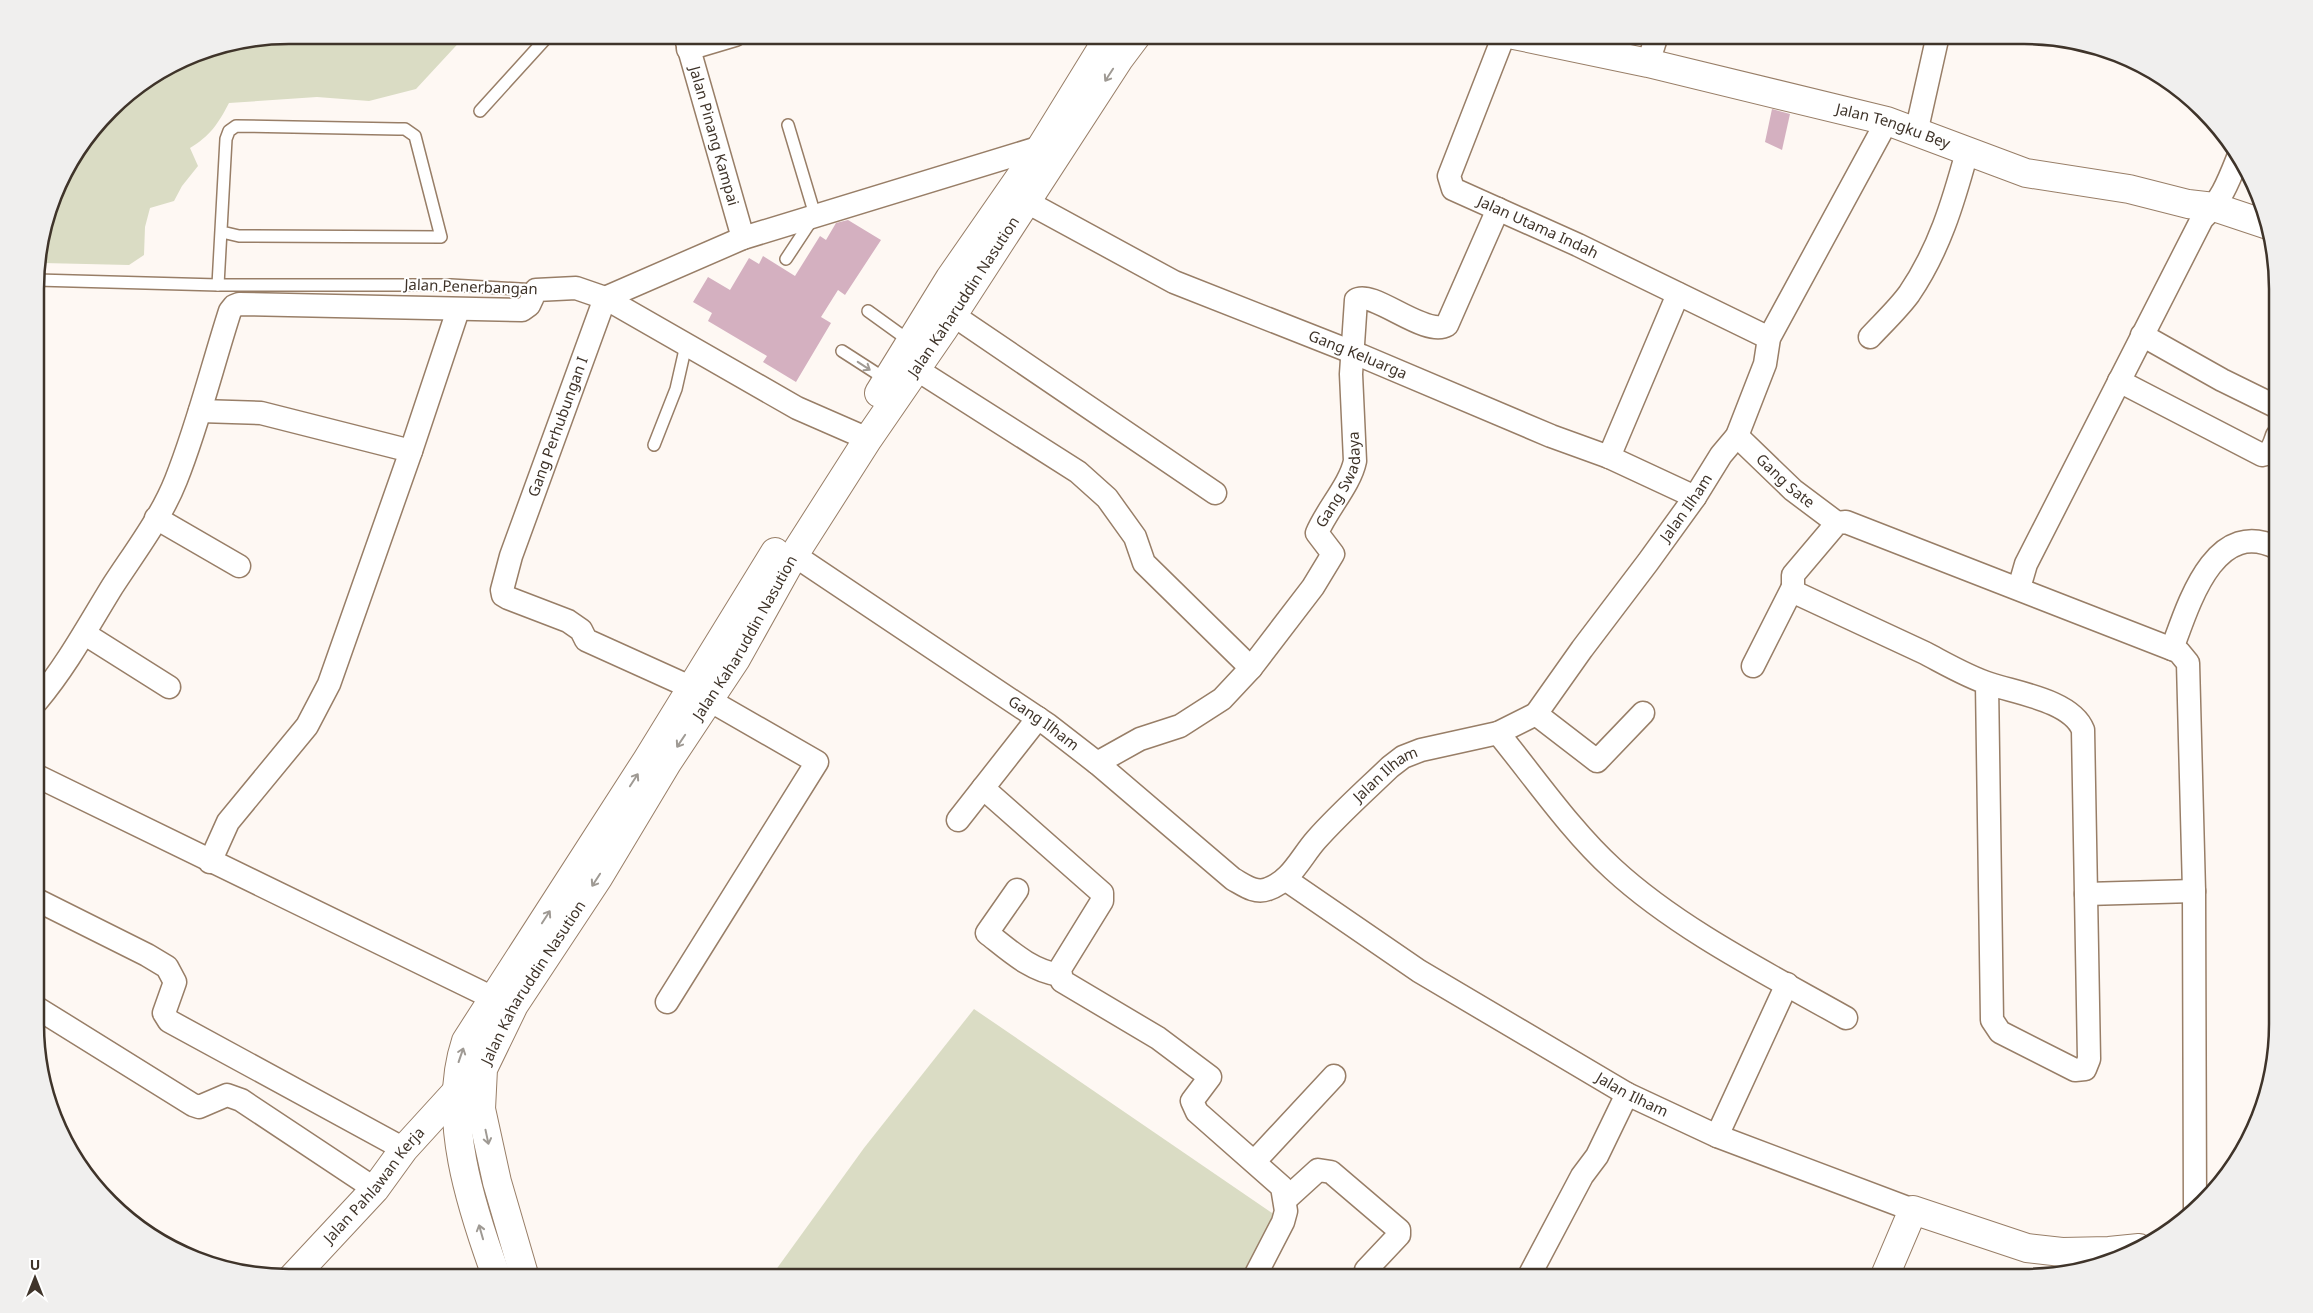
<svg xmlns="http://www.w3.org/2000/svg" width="2313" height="1313" font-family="'Noto Sans',sans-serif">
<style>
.green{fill:#dadcc4}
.building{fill:#d4b0c0}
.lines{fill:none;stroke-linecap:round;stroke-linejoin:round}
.lane-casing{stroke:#987e67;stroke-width:14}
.street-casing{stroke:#987e67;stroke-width:25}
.secondary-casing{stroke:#987e67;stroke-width:30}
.highway-casing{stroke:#987e67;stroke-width:30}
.lane{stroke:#fff;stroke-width:11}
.street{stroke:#fff;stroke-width:22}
.secondary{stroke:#fff;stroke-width:28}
.highway{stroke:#fff;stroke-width:28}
.oneway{stroke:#9f9a94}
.labels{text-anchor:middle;stroke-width:4;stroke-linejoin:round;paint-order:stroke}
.street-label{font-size:15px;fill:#3f342a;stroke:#fff}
.rim{fill:none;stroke:#3f342a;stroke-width:2.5}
</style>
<rect width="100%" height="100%" fill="#fef8f3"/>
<g class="green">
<path d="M 289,35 L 466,35 L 416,89 L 369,101 L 317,97 L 229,103 C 218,124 210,136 190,148 L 198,166 L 182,186 L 174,201 L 150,208 L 145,227 L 144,255 L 129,265 L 43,263 L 44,235 L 61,176 L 121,98 L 192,54 Z"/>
<path d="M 974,1009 L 1275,1215 L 1246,1278 L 770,1278 L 864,1148 Z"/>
</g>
<g class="building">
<path d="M 1772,109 L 1790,114 L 1782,150 L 1765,142 Z"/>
<path d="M 848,220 L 881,240 L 845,295 L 838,290 L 821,317 L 831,323 L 796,382 L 763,362 L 767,356 L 708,321 L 712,313 L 693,302 L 708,277 L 730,290 L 749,258 L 759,264 L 763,256 L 795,276 L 820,236 L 826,240 L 836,223 Z"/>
</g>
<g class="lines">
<g class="lane-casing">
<g id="lane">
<path d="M 480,111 L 549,35"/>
<path d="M 786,259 L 815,215 L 788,125"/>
<path d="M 37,280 L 218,285 L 451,285 L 536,290"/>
<path d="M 218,285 L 226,139 L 229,131 L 236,126 L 398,129 L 405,129 L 415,136 L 441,237 L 239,236 L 222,232"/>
<path d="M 868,311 L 911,342"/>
<path d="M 842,351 L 887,380"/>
<path d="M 654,445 L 676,389 L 686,345"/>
</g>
</g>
<g class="street-casing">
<g id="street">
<path id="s1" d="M 685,35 L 743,238"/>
<path id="s2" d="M 1504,35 L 1449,176 L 1453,189 L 1578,245 L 1769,338"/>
<path d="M 688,49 L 735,35"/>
<path d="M 1648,63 L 1657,35"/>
<path d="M 1916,133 L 1938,35"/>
<path id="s3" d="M 1027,202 L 1174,282 L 1362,356 L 1551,436 L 1609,457 L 1695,497"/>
<path d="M 953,315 L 1215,493"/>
<path d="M 2142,335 L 2222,380 L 2277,407"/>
<path d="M 1870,337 C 1883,323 1898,309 1909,294 C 1939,250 1953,203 1967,152"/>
<path d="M 916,369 L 1078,472 L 1107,498 L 1135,537 L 1144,563 L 1251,668"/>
<path d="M 2119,381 L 2262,455 C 2272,454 2274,444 2277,436"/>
<path d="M 200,411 L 261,413 L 411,451"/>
<path id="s4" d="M 1737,436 L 1793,490 L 1837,523"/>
<path d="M 1609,457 L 1678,294"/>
<path d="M 156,518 L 239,566"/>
<path id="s5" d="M 794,555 L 1048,725 L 1097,763 L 1233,879 C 1244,885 1255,894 1268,889 C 1291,881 1301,857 1316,840 C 1339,814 1365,791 1390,767 L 1403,757 L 1421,750 L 1498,733 L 1536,714 L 1582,649 L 1648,562 L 1695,497 L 1721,455 L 1737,436 L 1765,364 L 1769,338 L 1887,121"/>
<path d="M 2019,588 L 2026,564 L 2202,219 C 2222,200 2229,180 2239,155"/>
<path d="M 85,634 L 169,687"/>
<path d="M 2172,649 C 2188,606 2214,516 2277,548"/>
<path d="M 1753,666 L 1793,587"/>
<path d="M 1987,684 L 1992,1020 L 2000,1032 L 2075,1070 L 2085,1069 L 2089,1059 L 2083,730 C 2072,701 2017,693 1990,684 C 1968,677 1946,664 1925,653 C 1882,633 1839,613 1796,593 L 1793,587 L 1793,575 L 1837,523 L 1846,522 L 2172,649 L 2179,652 L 2188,663 L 2194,891 L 2195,1211"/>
<path id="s6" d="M 690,687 L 586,640 L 581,630 L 568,621 L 508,598 L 503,595 L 502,590 L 511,556 L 605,298 L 743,238 L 1041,147 L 1048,151"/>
<path d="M 37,701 C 67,665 88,626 112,587 C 134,553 161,518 176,480 C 198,425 212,367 230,311 L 234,306 L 239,304 L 522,310 L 529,305 L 536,290 L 576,288 L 605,298 L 797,408 L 868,439"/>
<path d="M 1536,714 L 1597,761 L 1643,713"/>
<path d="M 1498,733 C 1534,777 1571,831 1613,869 C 1678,929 1770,975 1846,1018"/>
<path id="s7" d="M 1097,763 L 1140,739 L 1180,726 L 1222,699 L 1251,668 L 1313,587 L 1333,554 L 1317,533 C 1327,509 1350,485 1355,461 L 1351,374 L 1356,300 C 1373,289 1425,338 1447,325 L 1498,209"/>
<path d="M 37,776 L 493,998"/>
<path d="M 983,788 L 1102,893 L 1102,901 L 1060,969 L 1062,981 L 1158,1038 L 1210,1077 L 1192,1101 L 1197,1112 L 1282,1187 L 1286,1211 L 1283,1222 L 1254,1278"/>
<path d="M 958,820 L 1038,718"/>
<path d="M 210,862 L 228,822 L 307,726 L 329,684 L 411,451 L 458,310"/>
<path id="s8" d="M 1285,879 L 1419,971 L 1627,1094 L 1717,1136 L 1913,1210"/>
<path d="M 1017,890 L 987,933 C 1010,951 1031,971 1060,975"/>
<path d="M 2086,894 L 2194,891"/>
<path d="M 37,900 L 147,955 L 167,967 L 175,982 L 164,1013 L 169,1021 L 404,1149"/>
<path d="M 667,1002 L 817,762 L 709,700"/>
<path d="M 37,1008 L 193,1105 L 199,1107 L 227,1095 L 241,1100 L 375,1189"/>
<path d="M 1717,1136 L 1787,984"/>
<path d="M 1255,1161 L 1334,1076"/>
<path d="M 1285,1200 L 1318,1170 L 1331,1172 L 1399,1230 L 1399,1235 L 1366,1270"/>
<path d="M 1528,1278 L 1582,1176 L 1597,1156 L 1627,1094"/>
</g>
</g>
<g class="secondary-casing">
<g id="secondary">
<path id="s9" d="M 1514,35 L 1648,63 L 1887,121 L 2026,173 L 2129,189 L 2188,204 L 2214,207 L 2268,225"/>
<path id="s10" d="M 292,1278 L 375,1189 L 404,1149 L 456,1092 L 474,1090"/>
<path d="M 1884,1278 L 1913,1210 L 2027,1248 L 2062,1252 L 2109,1251 L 2139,1248"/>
</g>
</g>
<g class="highway-casing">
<g id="highway">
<path d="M 879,393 L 950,278 L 1041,147 L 1110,35"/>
<path d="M 497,1278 C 471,1207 441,1116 466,1041 L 647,760 L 775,552"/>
<path id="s11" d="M 525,1278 L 497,1182 L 481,1109 L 483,1069 L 514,1005 L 598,878 L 667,763 L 736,659 L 794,555 L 868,439 L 943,330 L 1119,59 L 1137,35"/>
</g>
</g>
<use href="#lane" class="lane"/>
<use href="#street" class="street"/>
<use href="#secondary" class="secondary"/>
<use href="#highway" class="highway"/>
</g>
<defs><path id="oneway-shaft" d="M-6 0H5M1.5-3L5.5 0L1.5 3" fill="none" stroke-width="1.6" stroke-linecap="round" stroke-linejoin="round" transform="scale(1.25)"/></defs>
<g class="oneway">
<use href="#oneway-shaft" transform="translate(1109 75) rotate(123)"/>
<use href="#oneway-shaft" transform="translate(864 366) rotate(33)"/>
<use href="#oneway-shaft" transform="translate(681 741) rotate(124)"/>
<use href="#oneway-shaft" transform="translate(634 780) rotate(-57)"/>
<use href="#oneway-shaft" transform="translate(596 880) rotate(123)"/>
<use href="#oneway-shaft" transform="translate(546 917) rotate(-57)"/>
<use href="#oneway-shaft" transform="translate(461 1055) rotate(-71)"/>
<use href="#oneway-shaft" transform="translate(487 1137) rotate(78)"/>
<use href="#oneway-shaft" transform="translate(481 1232) rotate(-106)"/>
</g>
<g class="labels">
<g class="street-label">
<text dy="5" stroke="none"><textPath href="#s9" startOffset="390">Jalan Tengku Bey</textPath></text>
<text dy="5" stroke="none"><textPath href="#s1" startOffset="105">Jalan Pinang Kampai</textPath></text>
<text dy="5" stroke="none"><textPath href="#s2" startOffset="258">Jalan Utama Indah</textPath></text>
<text transform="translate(471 287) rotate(2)" y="5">Jalan Penerbangan</text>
<text dy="5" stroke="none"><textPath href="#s11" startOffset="1125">Jalan Kaharuddin Nasution</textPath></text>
<text dy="5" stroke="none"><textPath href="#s3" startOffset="365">Gang Keluarga</textPath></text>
<text dy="5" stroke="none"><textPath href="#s6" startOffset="389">Gang Perhubungan I</textPath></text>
<text dy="5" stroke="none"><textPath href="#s7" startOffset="410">Gang Swadaya</textPath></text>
<text dy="5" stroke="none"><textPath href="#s4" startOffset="66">Gang Sate</textPath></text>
<text dy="5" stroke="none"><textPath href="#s5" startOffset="1170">Jalan Ilham</textPath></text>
<text dy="5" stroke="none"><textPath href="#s11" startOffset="720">Jalan Kaharuddin Nasution</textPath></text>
<text dy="5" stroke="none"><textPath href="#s5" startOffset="301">Gang Ilham</textPath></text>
<text dy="5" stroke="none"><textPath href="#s5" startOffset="750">Jalan Ilham</textPath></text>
<text dy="5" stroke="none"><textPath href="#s11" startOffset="315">Jalan Kaharuddin Nasution</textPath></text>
<text dy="5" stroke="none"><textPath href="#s8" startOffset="409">Jalan Ilham</textPath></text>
<text dy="5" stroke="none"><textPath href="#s10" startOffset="124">Jalan Pahlawan Kerja</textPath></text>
</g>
</g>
<path d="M0 0H2313V1313H0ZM289 44H2024A245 245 0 0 1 2269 289V1024A245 245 0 0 1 2024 1269H289A245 245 0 0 1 44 1024V289A245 245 0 0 1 289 44Z" fill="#f0efee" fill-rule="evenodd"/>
<path class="rim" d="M289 44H2024A245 245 0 0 1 2269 289V1024A245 245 0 0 1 2024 1269H289A245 245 0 0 1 44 1024V289A245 245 0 0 1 289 44Z"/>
<g transform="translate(35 1278)" stroke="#ffffff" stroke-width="4" paint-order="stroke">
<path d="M0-4L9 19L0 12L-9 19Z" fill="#3f342a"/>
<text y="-8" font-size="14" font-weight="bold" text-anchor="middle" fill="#3f342a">U</text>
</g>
</svg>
